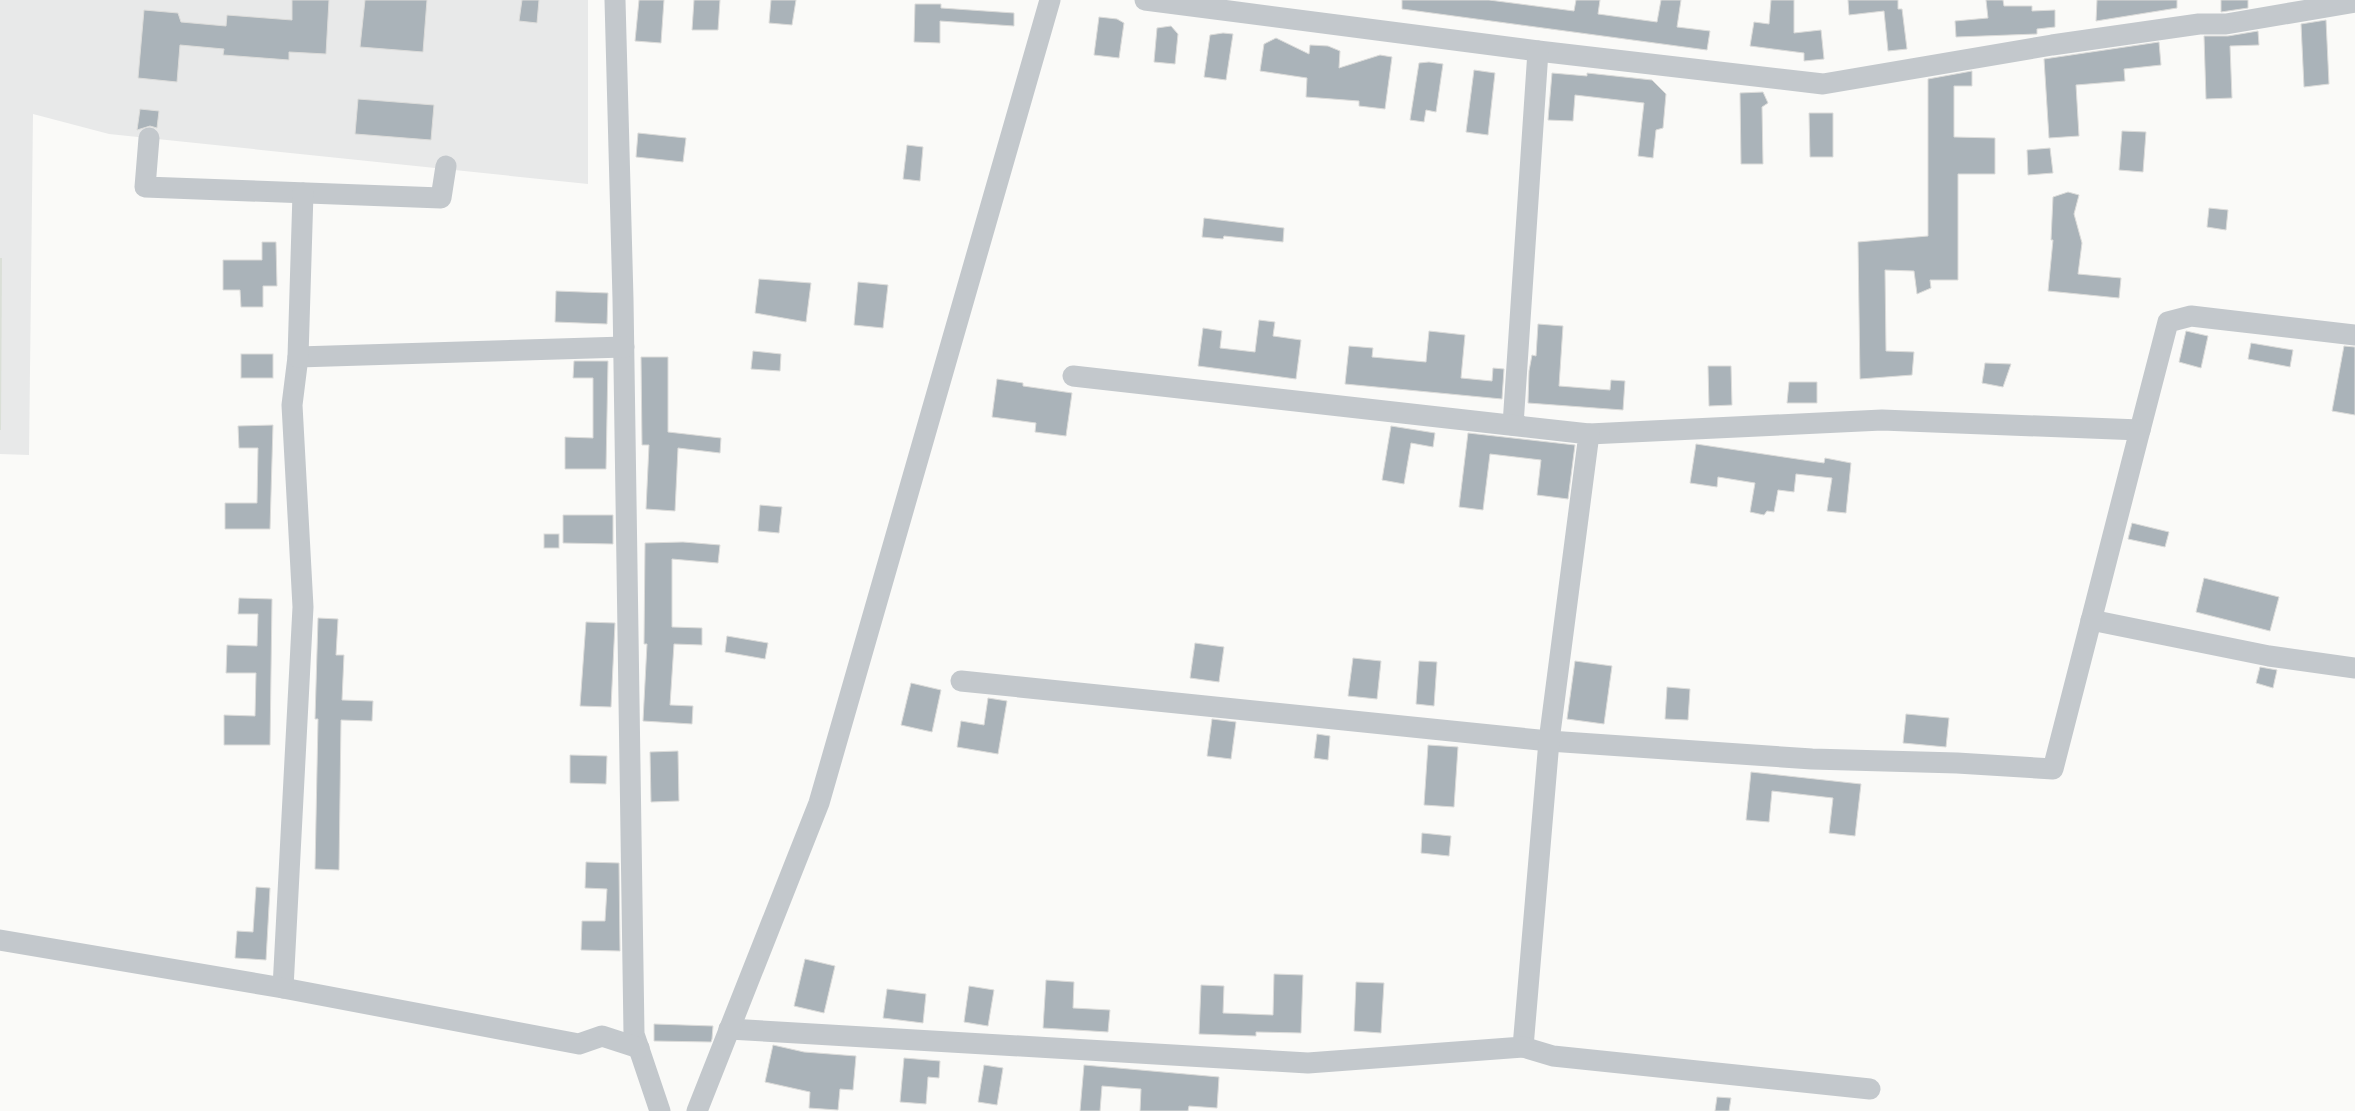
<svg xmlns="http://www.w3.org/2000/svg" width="2355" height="1111" font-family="'Alegreya Sans',sans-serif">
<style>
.built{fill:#e8e9e9}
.green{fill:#dadfd7}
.building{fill:#aab3b9;stroke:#dcdcda}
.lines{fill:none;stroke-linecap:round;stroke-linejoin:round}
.minor{stroke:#c3c8cc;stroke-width:21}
</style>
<rect width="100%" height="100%" fill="#fafaf8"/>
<path class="built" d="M 0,0 L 588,0 L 588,184 L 109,134 L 33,114 L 29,455 L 0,454 Z"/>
<path class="green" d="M 0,258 L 2,258 L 1,430 L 0,430 Z"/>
<g class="building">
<path d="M 292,0 L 329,0 L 326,54 L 289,52 L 289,60 L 223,55 L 224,49 L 180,45 L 177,82 L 138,78 L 144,10 L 178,13 L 181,22 L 226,26 L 227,15 L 292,20 Z"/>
<path d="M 365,0 L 427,0 L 423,52 L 360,47 Z"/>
<path d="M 522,0 L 539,0 L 537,23 L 519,21 Z"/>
<path d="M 639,0 L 664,0 L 661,43 L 635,41 Z"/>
<path d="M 694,0 L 720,0 L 718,30 L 692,30 Z"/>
<path d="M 771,0 L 796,0 L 792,25 L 769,23 Z"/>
<path d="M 1402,0 L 1489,0 L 1574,11 L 1576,0 L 1600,0 L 1598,14 L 1657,22 L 1661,0 L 1681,0 L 1677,27 L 1710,31 L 1707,50 L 1402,9 Z"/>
<path d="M 1771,0 L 1794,0 L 1794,33 L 1821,30 L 1824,59 L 1804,61 L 1804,53 L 1750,46 L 1754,22 L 1769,24 Z"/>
<path d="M 1848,0 L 1898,0 L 1898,9 L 1902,9 L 1907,49 L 1888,51 L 1884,11 L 1849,15 Z"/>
<path d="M 1986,0 L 2003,0 L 2004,6 L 2032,6 L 2032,11 L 2055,10 L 2055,27 L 2037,29 L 2037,34 L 1956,37 L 1955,21 L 1988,18 Z"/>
<path d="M 2097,0 L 2177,0 L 2177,8 L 2096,21 Z"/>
<path d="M 2221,0 L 2248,0 L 2248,8 L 2221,12 Z"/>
<path d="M 915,4 L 941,4 L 941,8 L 1014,13 L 1014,26 L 940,21 L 940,43 L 914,42 Z"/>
<path d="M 1099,17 L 1117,19 L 1124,23 L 1119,58 L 1094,55 Z"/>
<path d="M 2326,20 L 2329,84 L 2304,87 L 2301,24 Z"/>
<path d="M 1171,26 L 1178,34 L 1175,64 L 1154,62 L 1157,28 Z"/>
<path d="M 2258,31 L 2259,45 L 2230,46 L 2232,98 L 2206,99 L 2204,36 L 2228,36 Z"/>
<path d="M 1223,33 L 1233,34 L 1226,80 L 1204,77 L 1210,35 Z"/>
<path d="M 1276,38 L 1309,54 L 1310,45 L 1328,46 L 1340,51 L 1339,68 L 1380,55 L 1392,57 L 1385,109 L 1359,106 L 1359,101 L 1306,97 L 1307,78 L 1260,71 L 1264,44 Z"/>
<path d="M 2159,42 L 2161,65 L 2124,69 L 2125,81 L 2076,85 L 2079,136 L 2049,138 L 2044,59 Z"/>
<path d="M 1429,62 L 1443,64 L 1436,112 L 1426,110 L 1424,122 L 1410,120 L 1419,63 Z"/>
<path d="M 1474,70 L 1495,73 L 1488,135 L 1466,132 Z"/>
<path d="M 1972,71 L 1972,86 L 1954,86 L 1954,137 L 1995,138 L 1995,174 L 1958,174 L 1958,280 L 1930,280 L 1931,288 L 1917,294 L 1914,271 L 1885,270 L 1886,351 L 1914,352 L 1912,375 L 1860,379 L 1858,242 L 1928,236 L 1928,79 Z"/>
<path d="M 1552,73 L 1587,76 L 1587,73 L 1652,80 L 1666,94 L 1663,128 L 1656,130 L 1653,158 L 1638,156 L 1644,103 L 1575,95 L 1573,121 L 1548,120 Z"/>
<path d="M 1763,92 L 1768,103 L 1762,107 L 1763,164 L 1741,164 L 1740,93 Z"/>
<path d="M 358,99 L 434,105 L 431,140 L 355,134 Z"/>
<path d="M 140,109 L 159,111 L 157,128 L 150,126 L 137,130 Z"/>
<path d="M 1809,113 L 1833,113 L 1833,157 L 1810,157 Z"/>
<path d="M 2122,131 L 2146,132 L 2143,172 L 2119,170 Z"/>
<path d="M 638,133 L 686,138 L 683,162 L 636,157 Z"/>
<path d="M 907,145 L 923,147 L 920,181 L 903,179 Z"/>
<path d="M 2050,148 L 2053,173 L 2028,175 L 2027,150 Z"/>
<path d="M 2068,192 L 2079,195 L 2074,214 L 2082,243 L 2078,274 L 2121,278 L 2119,298 L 2048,291 L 2053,240 L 2051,240 L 2053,197 Z"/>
<path d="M 2209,208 L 2228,210 L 2226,230 L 2207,227 Z"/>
<path d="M 1204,218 L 1284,228 L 1283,242 L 1224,236 L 1223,239 L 1202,237 Z"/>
<path d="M 262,242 L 276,242 L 277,286 L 263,286 L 263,307 L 241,307 L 240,290 L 223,290 L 223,260 L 262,260 Z"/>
<path d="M 759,279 L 811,283 L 806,322 L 755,313 Z"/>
<path d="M 858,282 L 888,285 L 883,328 L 854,325 Z"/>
<path d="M 556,291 L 608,293 L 607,324 L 555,322 Z"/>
<path d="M 1259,320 L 1275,322 L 1273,336 L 1301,340 L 1296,379 L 1198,366 L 1203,328 L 1222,331 L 1220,348 L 1255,352 Z"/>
<path d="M 1538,324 L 1563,326 L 1559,386 L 1610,390 L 1611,380 L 1625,381 L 1623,410 L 1528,403 L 1529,371 L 1532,355 L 1536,356 Z"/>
<path d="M 1429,331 L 1465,335 L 1461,378 L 1492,381 L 1493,368 L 1504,369 L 1502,399 L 1345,384 L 1349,346 L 1373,348 L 1372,357 L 1426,362 Z"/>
<path d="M 2186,331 L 2208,336 L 2201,368 L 2179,362 Z"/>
<path d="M 2251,343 L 2293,350 L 2290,367 L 2248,359 Z"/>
<path d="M 2344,346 L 2355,347 L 2355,415 L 2332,411 Z"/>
<path d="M 753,351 L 781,354 L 780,371 L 751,369 Z"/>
<rect x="241" y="354" width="32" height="24"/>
<path d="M 641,357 L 668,357 L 668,432 L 721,438 L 720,453 L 678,448 L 675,511 L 646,509 L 649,445 L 642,445 Z"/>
<path d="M 574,361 L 608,361 L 606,469 L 565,469 L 565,437 L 593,438 L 593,378 L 573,378 Z"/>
<path d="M 1985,363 L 2011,364 L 2003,387 L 1982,383 Z"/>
<path d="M 1708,366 L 1731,366 L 1732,405 L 1709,406 Z"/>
<path d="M 997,379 L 1023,383 L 1023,386 L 1072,393 L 1066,436 L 1035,432 L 1036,423 L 992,417 Z"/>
<path d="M 1789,382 L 1817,382 L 1817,403 L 1787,403 Z"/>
<path d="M 273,425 L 270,529 L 225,529 L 225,503 L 257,503 L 258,448 L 239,448 L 238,426 Z"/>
<path d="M 1391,426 L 1435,433 L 1433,447 L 1411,443 L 1404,484 L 1382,480 Z"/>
<path d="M 1468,433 L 1575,445 L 1568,499 L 1537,495 L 1541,460 L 1490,454 L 1483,510 L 1459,507 Z"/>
<path d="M 1696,444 L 1824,463 L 1825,458 L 1851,463 L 1846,513 L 1827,511 L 1832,478 L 1796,474 L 1794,492 L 1778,490 L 1774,512 L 1767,511 L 1764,515 L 1750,512 L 1755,483 L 1718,477 L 1717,487 L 1690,483 Z"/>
<path d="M 760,505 L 782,507 L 779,533 L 758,531 Z"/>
<path d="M 563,515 L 613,515 L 613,544 L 563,543 Z"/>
<path d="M 2132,523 L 2169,532 L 2165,547 L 2128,539 Z"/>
<rect x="544" y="534" width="15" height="14"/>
<path d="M 683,542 L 720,545 L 718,563 L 672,559 L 672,627 L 702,628 L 702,645 L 674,644 L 670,705 L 693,706 L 692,724 L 643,721 L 647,644 L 644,644 L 645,543 Z"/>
<path d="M 2204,578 L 2279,597 L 2270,631 L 2196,612 Z"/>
<path d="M 239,598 L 272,599 L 270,745 L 224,745 L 224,715 L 255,716 L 256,673 L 226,673 L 227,645 L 257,646 L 258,614 L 238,614 Z"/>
<path d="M 318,618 L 338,619 L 336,655 L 344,655 L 342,700 L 373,701 L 372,721 L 341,720 L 339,870 L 315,869 L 318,719 L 315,719 Z"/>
<path d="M 586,622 L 615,623 L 611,707 L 580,706 Z"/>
<path d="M 727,636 L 768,643 L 765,659 L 725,652 Z"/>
<path d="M 1195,643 L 1224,647 L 1219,682 L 1190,678 Z"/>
<path d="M 1353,658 L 1381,661 L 1377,699 L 1348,696 Z"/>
<path d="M 1419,661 L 1437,662 L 1434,706 L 1416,704 Z"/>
<path d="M 1575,661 L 1612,666 L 1604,724 L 1567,719 Z"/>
<path d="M 2260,667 L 2277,670 L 2273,688 L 2256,683 Z"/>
<path d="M 911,683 L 941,690 L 932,732 L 901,725 Z"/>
<path d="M 1667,687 L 1690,689 L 1688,720 L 1665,719 Z"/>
<path d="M 988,698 L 1007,701 L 998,754 L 957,747 L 961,721 L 984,725 Z"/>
<path d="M 1906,714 L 1949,718 L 1946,747 L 1903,743 Z"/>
<path d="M 1212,719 L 1236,722 L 1231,759 L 1207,756 Z"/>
<path d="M 1317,734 L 1330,736 L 1328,760 L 1314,758 Z"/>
<path d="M 1428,745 L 1458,747 L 1454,807 L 1424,805 Z"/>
<path d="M 678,751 L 679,801 L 651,802 L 650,752 Z"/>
<path d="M 570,755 L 607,756 L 606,784 L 570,783 Z"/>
<path d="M 1751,772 L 1861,784 L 1855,836 L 1829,833 L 1833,798 L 1772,791 L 1769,822 L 1746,820 Z"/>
<path d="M 1422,833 L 1451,836 L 1449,856 L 1421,853 Z"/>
<path d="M 586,862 L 619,863 L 620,951 L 581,950 L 582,921 L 605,921 L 607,889 L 585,888 Z"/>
<path d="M 256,887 L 270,888 L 266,960 L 235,958 L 237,931 L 253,932 Z"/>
<path d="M 805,959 L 835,966 L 824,1013 L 794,1006 Z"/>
<path d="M 1274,974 L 1303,975 L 1301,1033 L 1256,1032 L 1256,1036 L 1199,1034 L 1201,985 L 1224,986 L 1223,1013 L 1273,1015 Z"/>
<path d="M 1046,980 L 1074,982 L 1073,1008 L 1110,1010 L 1108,1032 L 1043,1028 Z"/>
<path d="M 1356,982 L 1384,983 L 1381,1033 L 1354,1031 Z"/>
<path d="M 969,986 L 994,990 L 988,1026 L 964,1022 Z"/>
<path d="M 887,989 L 926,994 L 923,1023 L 883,1018 Z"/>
<path d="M 654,1024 L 713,1026 L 712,1039 L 711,1042 L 654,1041 Z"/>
<path d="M 773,1045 L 804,1052 L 856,1056 L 853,1090 L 840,1089 L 838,1110 L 809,1108 L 810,1092 L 765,1082 Z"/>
<path d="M 904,1058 L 940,1061 L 939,1078 L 928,1077 L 926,1104 L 900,1102 Z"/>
<path d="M 984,1065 L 1003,1068 L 997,1105 L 978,1102 Z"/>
<path d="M 1084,1065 L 1219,1077 L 1217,1108 L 1189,1106 L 1188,1111 L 1140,1111 L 1141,1089 L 1102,1086 L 1100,1111 L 1080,1111 Z"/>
<path d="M 1717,1097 L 1731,1098 L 1729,1111 L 1715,1111 Z"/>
</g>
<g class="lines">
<g class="minor">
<path d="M 615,0 L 623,299 L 634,1034 L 660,1111"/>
<path d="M 1145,0 L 1538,51 L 1823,84 L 2052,45 L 2199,24 L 2226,24 L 2355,2"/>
<path d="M 149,138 L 145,187 L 441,198 L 446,166"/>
<path d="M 624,347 L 298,357 L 292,405 L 303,607 L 283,988 L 579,1044 L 602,1036 L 639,1048"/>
<path d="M 298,357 L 303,193"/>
<path d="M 1513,425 L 1538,51"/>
<path d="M 1589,434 L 1882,420 L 2140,430 L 2168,322 L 2191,316 L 2355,335"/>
<path d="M 2091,620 L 2269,656 L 2355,668"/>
<path d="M 961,681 L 1549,741 L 1812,759 L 1957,763 L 2053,769 L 2140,430"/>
<path d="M 0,940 L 283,988"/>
<path d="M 729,1029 L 1308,1063 L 1523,1047 L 1549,741 L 1589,434 L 1073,376"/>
<path d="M 1523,1047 L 1553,1056 L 1870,1089"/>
<path d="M 697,1111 L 819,803 L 1050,0"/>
</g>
</g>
</svg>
